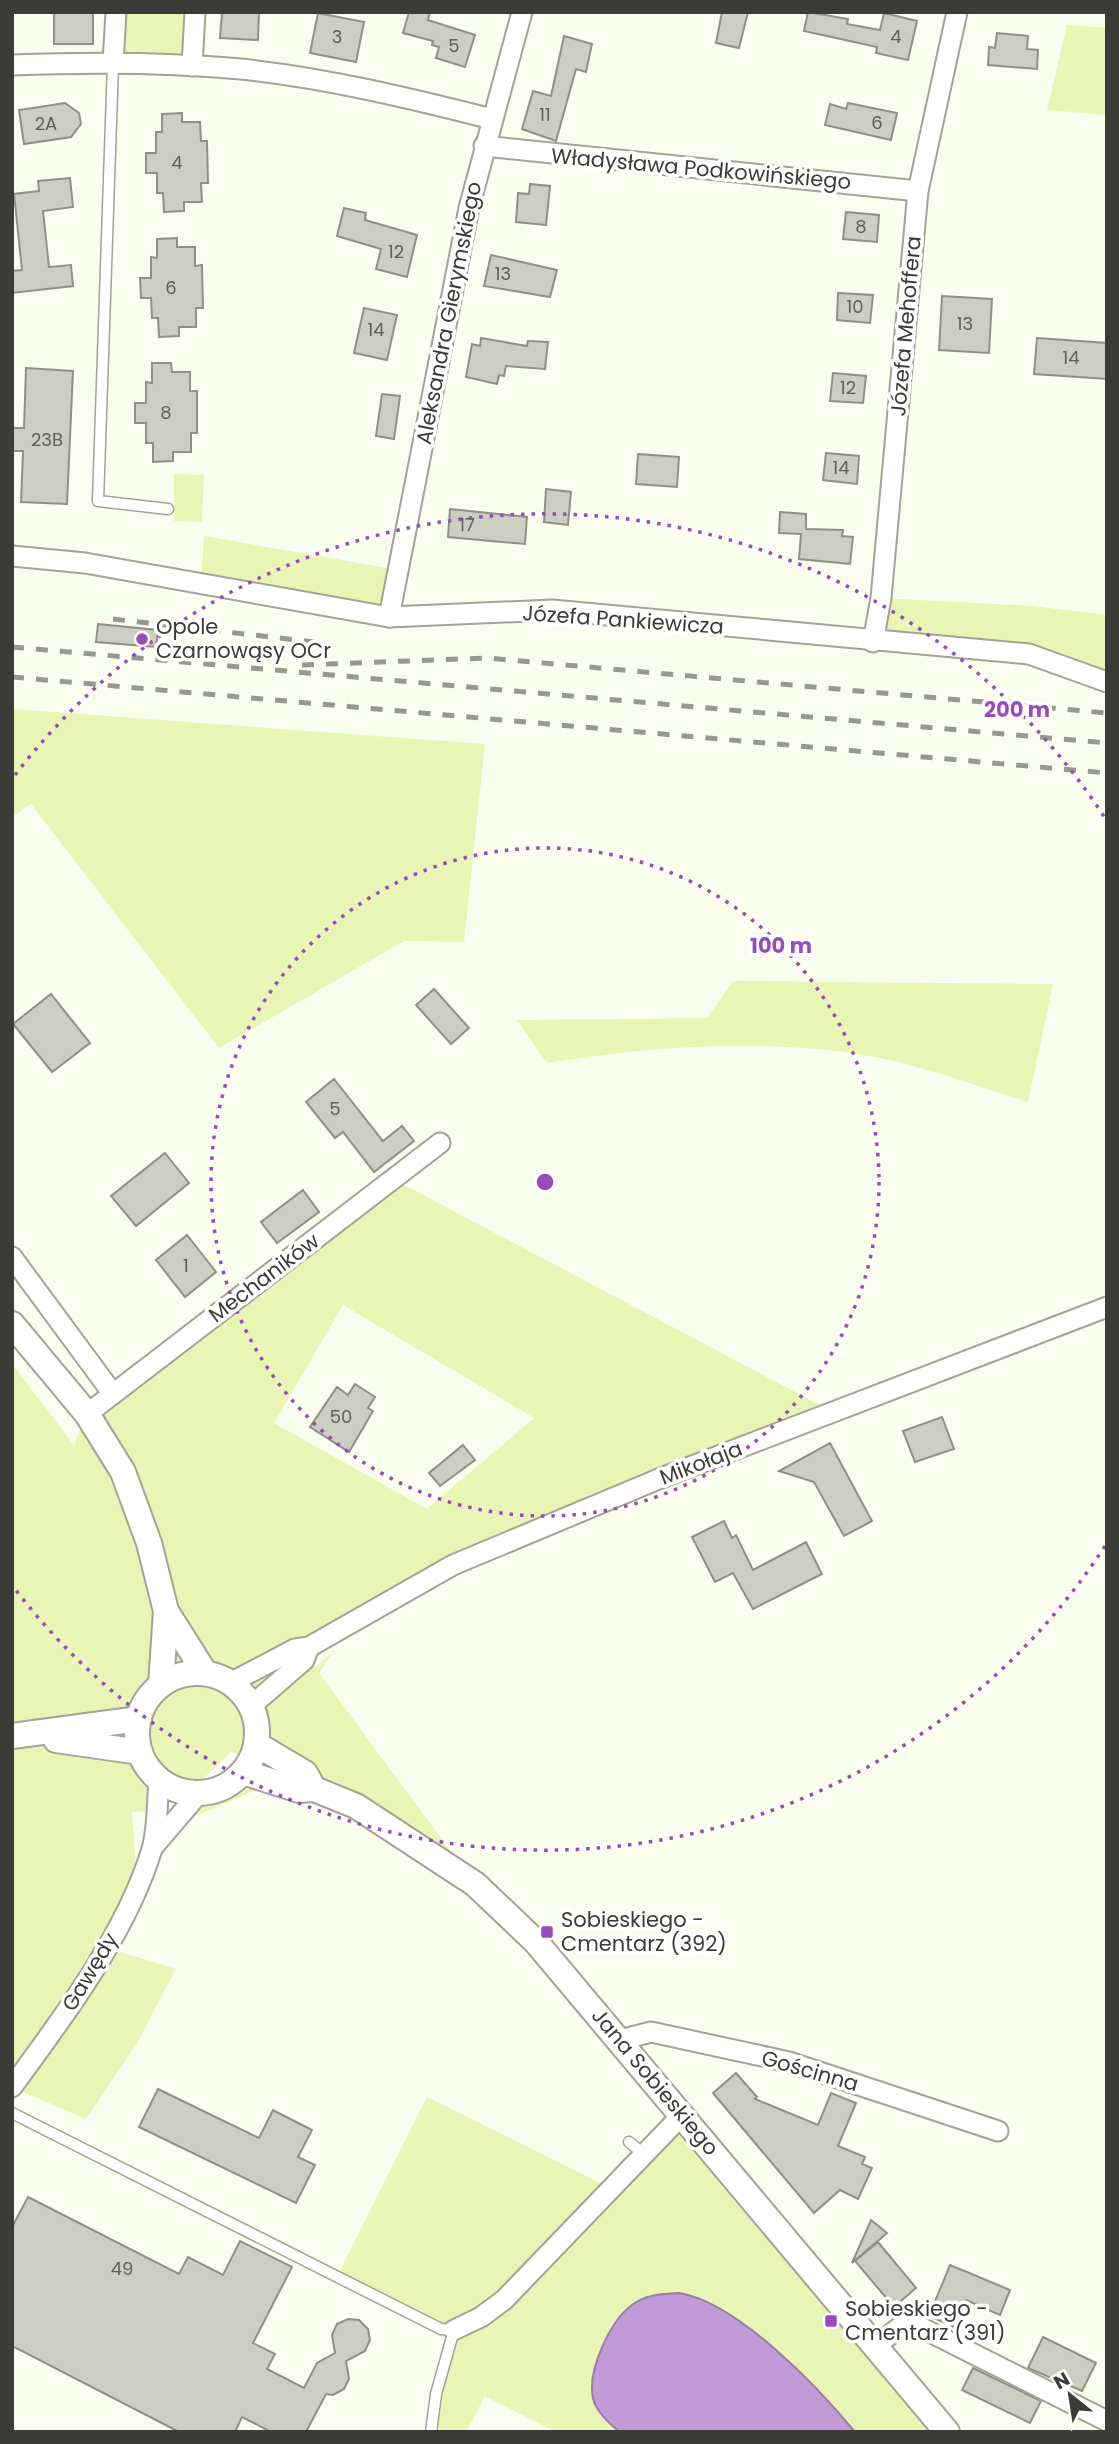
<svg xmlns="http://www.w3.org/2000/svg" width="1119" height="2444" font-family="Poppins,sans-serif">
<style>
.green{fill:#e8f5b4;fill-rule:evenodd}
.water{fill:#c19ad7;stroke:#997ea7;stroke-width:2}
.building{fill:#cbcec0;stroke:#8e9183;stroke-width:2}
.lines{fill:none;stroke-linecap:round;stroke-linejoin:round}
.service-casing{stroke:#a1a496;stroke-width:13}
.minor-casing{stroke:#a1a496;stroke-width:23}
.tertiary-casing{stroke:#a1a496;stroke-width:28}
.service{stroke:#fff;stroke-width:10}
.minor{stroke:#fff;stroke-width:19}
.tertiary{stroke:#fff;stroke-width:24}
.rail{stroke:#96998f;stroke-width:5;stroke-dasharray:12 12;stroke-linecap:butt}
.ring{fill:none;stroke:#984bbc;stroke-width:3.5;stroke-dasharray:3.5 7}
.poi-dot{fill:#984bbc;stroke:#fff;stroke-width:2.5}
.labels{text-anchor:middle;stroke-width:7;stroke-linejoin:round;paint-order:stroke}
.number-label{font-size:18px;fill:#5f6059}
.street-label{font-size:21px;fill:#3b3c37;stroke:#fff}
.poi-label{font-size:21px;fill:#3b3c37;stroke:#fff;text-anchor:start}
.centre{fill:#984bbc;stroke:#fff;stroke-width:3.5}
.ring-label{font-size:21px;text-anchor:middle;font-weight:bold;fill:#984bbc;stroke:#fff;stroke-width:7;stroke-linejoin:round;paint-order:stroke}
</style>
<rect width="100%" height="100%" fill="#fafeef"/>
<g class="green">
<path d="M 116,12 L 195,12 L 192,66 L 113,63 Z"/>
<path d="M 1067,25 L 1107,28 L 1107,115 L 1047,110 Z"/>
<path d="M 174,474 L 204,475 L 202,522 L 174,521 Z"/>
<path d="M 204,536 L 399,570 L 389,617 L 201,583 Z"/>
<path d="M 881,598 L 1032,606 L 1107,615 L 1107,682 L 1029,654 L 873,642 Z"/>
<path d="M 12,709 L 485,744 L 464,942 L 404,941 L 219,1048 L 31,804 L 12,817 Z"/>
<path d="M 733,981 L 1053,984 L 1028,1102 C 979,1087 929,1068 880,1058 C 774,1037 653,1046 547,1063 L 517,1020 L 707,1018 Z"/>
<path d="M 393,1179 L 833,1412 L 453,1565 L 309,1646 L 315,1668 L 335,1649 L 319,1673 L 475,1884 L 356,1806 L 231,1752 C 203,1779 173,1813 132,1812 L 137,1884 L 107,1948 L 176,1969 L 136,2045 L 86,2119 L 12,2087 L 12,1364 L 74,1445 L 87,1414 ZM 343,1305 L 534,1418 L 427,1509 L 274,1423 Z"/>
<path d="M 257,1787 L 253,1791 L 178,1824 L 205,1800 Z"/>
<path d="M 427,2097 L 612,2189 L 682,2115 L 947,2432 L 855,2432 L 833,2404 L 611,2326 C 596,2366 576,2402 620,2432 L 556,2432 L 485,2396 L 466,2432 L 431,2432 L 454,2330 L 337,2277 Z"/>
</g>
<path class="water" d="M 679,2293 C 737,2302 818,2387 855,2432 L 620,2432 C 610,2425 595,2410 593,2398 C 587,2371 610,2321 632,2305 C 646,2294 663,2294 679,2293 Z"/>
<g class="building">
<rect x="54" y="12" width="39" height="32"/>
<path d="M 222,12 L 259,12 L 258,40 L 220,38 Z"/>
<path d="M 409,12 L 430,12 L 428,20 L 475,35 L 465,67 L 436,58 L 439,47 L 432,45 L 433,41 L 403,33 Z"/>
<path d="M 722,12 L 748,12 L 739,48 L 716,43 Z"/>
<path d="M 808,12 L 848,19 L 847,24 L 880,30 L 884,13 L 917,21 L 908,60 L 876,53 L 877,47 L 804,31 Z"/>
<path d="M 318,13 L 364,22 L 356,62 L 310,53 Z"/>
<path d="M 997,33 L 1028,36 L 1027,49 L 1038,50 L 1037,69 L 988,65 L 989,47 L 995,48 Z"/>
<path d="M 564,36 L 592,44 L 586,72 L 576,69 L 556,141 L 522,129 L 533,91 L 551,96 Z"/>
<path d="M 65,103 L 79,113 L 81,124 L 71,137 L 24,144 L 19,110 Z"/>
<path d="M 848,103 L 897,113 L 891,140 L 825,125 L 830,104 L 846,109 Z"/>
<path d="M 182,113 L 182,122 L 200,122 L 201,141 L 207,141 L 208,183 L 201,183 L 202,202 L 184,202 L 184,211 L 164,212 L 163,193 L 157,193 L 157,173 L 146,173 L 146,153 L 156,153 L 156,132 L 162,132 L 162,114 Z"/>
<path d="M 70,178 L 73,207 L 43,211 L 49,267 L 71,265 L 73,286 L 12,293 L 12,271 L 22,270 L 14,194 L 39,191 L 38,181 Z"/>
<path d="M 530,184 L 550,186 L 546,225 L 516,222 L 518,193 L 529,194 Z"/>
<path d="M 344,208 L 366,213 L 365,220 L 417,235 L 407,277 L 376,269 L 381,249 L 337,236 Z"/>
<path d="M 846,212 L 879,215 L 877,242 L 843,239 Z"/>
<path d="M 177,238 L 177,247 L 195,247 L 195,266 L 202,265 L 203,308 L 196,308 L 196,327 L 179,327 L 179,336 L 159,337 L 158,318 L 152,318 L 151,298 L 141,298 L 140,278 L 151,278 L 151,257 L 157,258 L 157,239 Z"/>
<path d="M 491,255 L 557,270 L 550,297 L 484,286 Z"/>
<path d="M 838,293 L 873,295 L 870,323 L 837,320 Z"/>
<path d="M 942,296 L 992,299 L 989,353 L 939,350 Z"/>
<path d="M 364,308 L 397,315 L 387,360 L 354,353 Z"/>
<path d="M 481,338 L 527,346 L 528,341 L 548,342 L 545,369 L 506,366 L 504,376 L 499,375 L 497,384 L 466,377 L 472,344 L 480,346 Z"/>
<path d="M 1037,338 L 1107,343 L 1107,379 L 1034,374 Z"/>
<path d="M 152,363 L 171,363 L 172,372 L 190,372 L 190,391 L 197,391 L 197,433 L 191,433 L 191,452 L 173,452 L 173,461 L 153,462 L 153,443 L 146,443 L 146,423 L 135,423 L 135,403 L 146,403 L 146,382 L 152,383 Z"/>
<path d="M 26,368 L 73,371 L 67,504 L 21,502 L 23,451 L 12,451 L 12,428 L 24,428 Z"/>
<path d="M 833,373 L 866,376 L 863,403 L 830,401 Z"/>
<path d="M 382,394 L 400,396 L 394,439 L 376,436 Z"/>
<path d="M 826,453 L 859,456 L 857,484 L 823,480 Z"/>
<path d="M 638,454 L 679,457 L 677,487 L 636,484 Z"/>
<path d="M 546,489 L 571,492 L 568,525 L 544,522 Z"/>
<path d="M 450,509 L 527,517 L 525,544 L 448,537 Z"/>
<path d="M 780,512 L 806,514 L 806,529 L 843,530 L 842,536 L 853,537 L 850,564 L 799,559 L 801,534 L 779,533 Z"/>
<path d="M 98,624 L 158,630 L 156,647 L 96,642 Z"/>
<path d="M 434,989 L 469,1028 L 451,1044 L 416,1005 Z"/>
<path d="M 51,994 L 90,1043 L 52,1072 L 13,1024 Z"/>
<path d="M 334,1079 L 383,1141 L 402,1126 L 414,1141 L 374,1172 L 343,1132 L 335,1138 L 306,1102 Z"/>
<path d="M 165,1153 L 189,1183 L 136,1226 L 111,1196 Z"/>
<path d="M 303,1190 L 319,1212 L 277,1243 L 261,1222 Z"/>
<path d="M 187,1235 L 216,1272 L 185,1297 L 156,1260 Z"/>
<path d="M 355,1384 L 375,1397 L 368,1408 L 373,1411 L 349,1452 L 310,1427 L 337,1387 L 348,1395 Z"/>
<path d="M 942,1417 L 954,1449 L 915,1462 L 903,1431 Z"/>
<path d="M 830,1443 L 872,1521 L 844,1536 L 814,1482 L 779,1471 Z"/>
<path d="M 463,1445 L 475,1460 L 440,1486 L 429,1473 Z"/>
<path d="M 724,1521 L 732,1538 L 736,1535 L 753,1570 L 806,1542 L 822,1574 L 753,1609 L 733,1573 L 715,1582 L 692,1537 Z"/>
<path d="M 736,2073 L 757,2097 L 755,2099 L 818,2125 L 831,2093 L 856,2103 L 838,2146 L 865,2157 L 862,2164 L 872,2168 L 858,2199 L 840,2190 L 814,2213 L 713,2093 Z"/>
<path d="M 158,2089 L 259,2138 L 273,2110 L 312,2130 L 298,2157 L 315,2165 L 296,2203 L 139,2127 Z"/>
<path d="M 28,2197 L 179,2274 L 188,2257 L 223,2275 L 240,2241 L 292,2267 L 253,2343 L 275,2354 L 267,2369 L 304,2388 L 317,2363 L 335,2353 L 332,2335 L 337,2324 L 348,2319 L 359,2320 L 368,2329 L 370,2340 L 365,2351 L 346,2361 L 349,2379 L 344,2389 L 333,2395 L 326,2394 L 306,2432 L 271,2432 L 242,2417 L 235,2432 L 179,2432 L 12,2346 L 12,2227 Z"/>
<path d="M 871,2220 L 887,2233 L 852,2263 Z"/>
<path d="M 878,2242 L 916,2288 L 894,2307 L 855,2261 Z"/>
<path d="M 950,2265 L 1010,2290 L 1000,2315 L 966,2300 L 954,2327 L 929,2316 Z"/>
<path d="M 1043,2337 L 1096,2363 L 1082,2391 L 1028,2368 Z"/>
<path d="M 973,2368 L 1041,2401 L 1030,2423 L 962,2390 Z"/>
</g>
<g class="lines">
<g class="service-casing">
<g id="service">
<path d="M 113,63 L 98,501 L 168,509"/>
<path d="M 12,2113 L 441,2329 L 454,2330 L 436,2394 L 431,2432"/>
<path d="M 629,2142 L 645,2155"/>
</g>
</g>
<g class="minor-casing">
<g id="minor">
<path d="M 113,63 L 116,12"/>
<path d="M 12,65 C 88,62 165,62 241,69 C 326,78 409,98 492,119"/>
<path d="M 192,66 L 195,12"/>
<path d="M 484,146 L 918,191"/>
<path d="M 12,556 L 85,563 L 389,617 L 552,610 L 1029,654 L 1107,682"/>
<path d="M 389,617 L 469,208 L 522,12"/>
<path d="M 873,642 L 881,598 L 918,191 L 957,12"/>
<path d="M 12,1257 L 113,1394"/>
<path d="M 87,1414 L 440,1143"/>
<path d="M 230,1683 L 295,1649 L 309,1647 L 453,1565 L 661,1478 L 1107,1307"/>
<path d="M 251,1706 L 304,1660 L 309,1647"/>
<path d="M 153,1847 L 199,1793"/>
<path d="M 620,2040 L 651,2032 L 789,2062 L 998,2131"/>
<path d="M 12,2087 C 63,2018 127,1932 152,1849 C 158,1828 157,1801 159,1780"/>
<path d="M 454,2330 L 481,2317 L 504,2300 L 682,2115"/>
<path d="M 875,2346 L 908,2321 L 1107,2421"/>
</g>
</g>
<g class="tertiary-casing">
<g id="tertiary">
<path d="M 12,1324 L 87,1414 L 123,1472 L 149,1543 L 166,1611 L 161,1685"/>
<path d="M 166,1611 L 205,1673"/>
<circle cx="197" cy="1733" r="60"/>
<path d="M 12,1736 L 139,1719"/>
<path d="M 56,1740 L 140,1752"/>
<path d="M 256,1744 L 305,1773 L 314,1789"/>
<path d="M 243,1772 L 299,1790 L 314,1789 L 356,1806 L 475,1884 L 536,1942 L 947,2432"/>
</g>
</g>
<use href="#service" class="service"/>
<use href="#minor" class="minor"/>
<use href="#tertiary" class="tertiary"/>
<g class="rail">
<path d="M 113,619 L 323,643"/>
<path d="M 12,647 L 1107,743"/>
<path d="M 302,665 L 487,658 L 1107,713"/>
<path d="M 12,677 L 1107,773"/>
</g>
</g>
<g class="ring">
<circle cx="545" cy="1182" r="334"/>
<path d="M1105 1546A668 668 0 0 1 15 1589M15 775A668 668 0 0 1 1105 818"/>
</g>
<g class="poi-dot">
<circle cx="142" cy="639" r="7"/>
<rect x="540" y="1925" width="14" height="14" rx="3.5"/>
<rect x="824" y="2314" width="14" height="14" rx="3.5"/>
</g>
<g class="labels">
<g class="number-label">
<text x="337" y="43">3</text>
<text x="896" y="43">4</text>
<text x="454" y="52">5</text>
<text x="545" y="121">11</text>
<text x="877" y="129">6</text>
<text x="46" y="130">2A</text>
<text x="177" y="169">4</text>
<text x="861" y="233">8</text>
<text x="396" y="258">12</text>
<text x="503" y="280">13</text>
<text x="171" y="294">6</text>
<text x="855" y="313">10</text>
<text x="965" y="330">13</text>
<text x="376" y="336">14</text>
<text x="1071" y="364">14</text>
<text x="848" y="394">12</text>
<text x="166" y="419">8</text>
<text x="47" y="446">23B</text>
<text x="841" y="474">14</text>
<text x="467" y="531">17</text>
<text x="335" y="1115">5</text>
<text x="186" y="1272">1</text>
<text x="341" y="1423">50</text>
<text x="122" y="2275">49</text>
</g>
<g class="street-label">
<text transform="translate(701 169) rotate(5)" y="7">Władysława Podkowińskiego</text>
<text transform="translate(449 313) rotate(-79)" y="7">Aleksandra Gierymskiego</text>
<text transform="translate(906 326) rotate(-85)" y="7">Józefa Mehoffera</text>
<text transform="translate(623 620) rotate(4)" y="7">Józefa Pankiewicza</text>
<text transform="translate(264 1278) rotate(-37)" y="7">Mechaników</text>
<text transform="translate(701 1463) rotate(-21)" y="7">Mikołaja</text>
<text transform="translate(90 1972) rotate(-59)" y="7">Gawędy</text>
<text transform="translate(810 2071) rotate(16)" y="7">Gościnna</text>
<text transform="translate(655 2082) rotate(50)" y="7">Jana Sobieskiego</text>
</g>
<g class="poi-label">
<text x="156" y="634">Opole<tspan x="156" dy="24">Czarnowąsy OCr</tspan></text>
<text x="561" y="1927">Sobieskiego -<tspan x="561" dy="24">Cmentarz (392)</tspan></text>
<text x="845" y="2316">Sobieskiego -<tspan x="845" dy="24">Cmentarz (391)</tspan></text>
</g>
</g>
<circle cx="545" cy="1182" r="10" class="centre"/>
<g class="ring-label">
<text x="1017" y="717">200 m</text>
<text x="781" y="953">100 m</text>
</g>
<rect width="1119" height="2444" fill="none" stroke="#3b3c37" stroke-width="28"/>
<g transform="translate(1070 2395) rotate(330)" stroke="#ffffff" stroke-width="5" paint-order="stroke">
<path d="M0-5L12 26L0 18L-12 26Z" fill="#3b3c37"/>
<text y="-10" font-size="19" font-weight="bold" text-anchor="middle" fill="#3b3c37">N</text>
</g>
</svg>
